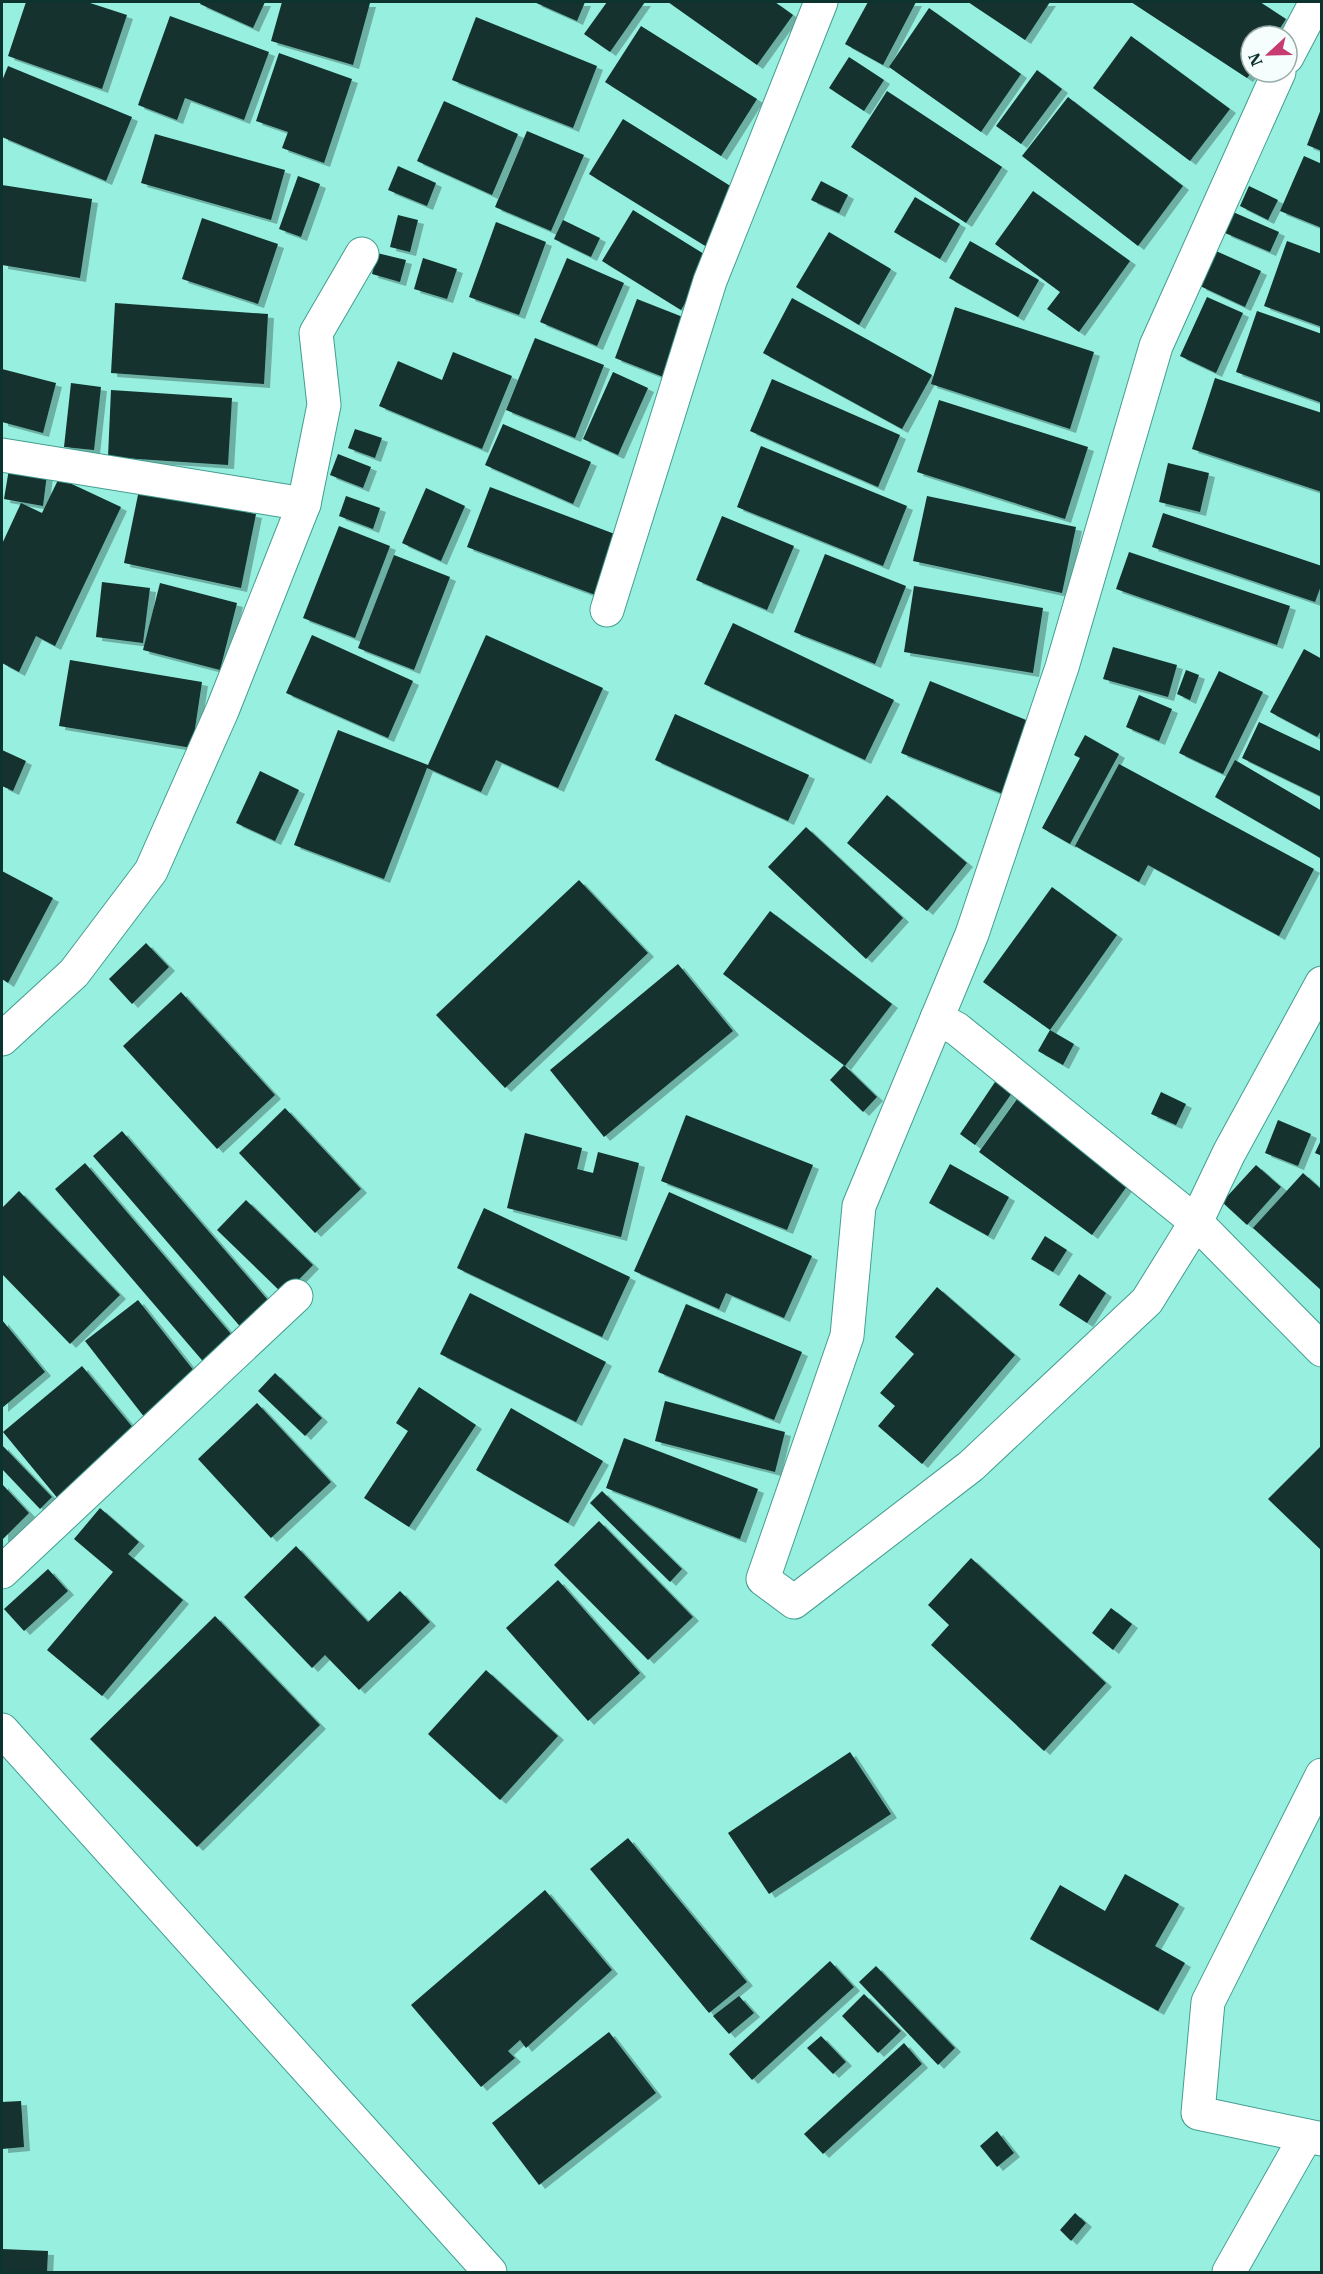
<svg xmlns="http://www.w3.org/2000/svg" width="1323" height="2274" font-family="'IBM Plex Serif',serif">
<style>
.building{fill:#12332e;filter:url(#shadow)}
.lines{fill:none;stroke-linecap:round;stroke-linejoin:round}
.street-casing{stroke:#449e90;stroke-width:35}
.street{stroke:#fff;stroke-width:33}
</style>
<defs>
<filter id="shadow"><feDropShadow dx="6" dy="4" stdDeviation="0" flood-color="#0004"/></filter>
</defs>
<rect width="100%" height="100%" fill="#96efdf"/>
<g class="building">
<path d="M 26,2 L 87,2 L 127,15 L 102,89 L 8,56 Z"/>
<path d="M 201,2 L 265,2 L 253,28 L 200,4 Z"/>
<path d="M 282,2 L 370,3 L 353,65 L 271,41 Z"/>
<path d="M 534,2 L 585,2 L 577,21 Z"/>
<path d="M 607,2 L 645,2 L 610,52 L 584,34 Z"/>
<path d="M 668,2 L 775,2 L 793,15 L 757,65 Z"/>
<path d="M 868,2 L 916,2 L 883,65 L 845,44 Z"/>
<path d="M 968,2 L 1050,2 L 1025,40 Z"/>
<path d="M 1131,2 L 1260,2 L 1286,19 L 1275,36 L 1251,36 L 1251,73 L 1247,78 Z"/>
<path d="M 929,8 L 1021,74 L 981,132 L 889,67 Z"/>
<path d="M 170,16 L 269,52 L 244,120 L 185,98 L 177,120 L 138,105 Z"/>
<path d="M 476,17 L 597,66 L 573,128 L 452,80 Z"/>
<path d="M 641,26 L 757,99 L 721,156 L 605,82 Z"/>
<path d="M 1131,36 L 1230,109 L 1190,161 L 1093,88 Z"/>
<path d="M 279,53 L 352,79 L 324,163 L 282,148 L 288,132 L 256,121 Z"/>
<path d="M 849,57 L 884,80 L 864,111 L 829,88 Z"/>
<path d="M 8,66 L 132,117 L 106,181 L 2,137 L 2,81 Z"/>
<path d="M 1037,70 L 1062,89 L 1021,144 L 996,126 Z"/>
<path d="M 887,91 L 1002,167 L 966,223 L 851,147 Z"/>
<path d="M 1068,97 L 1183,186 L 1138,246 L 1022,156 Z"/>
<path d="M 444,101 L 518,134 L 492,195 L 417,161 Z"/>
<path d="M 1321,109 L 1322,109 L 1322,151 L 1307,145 Z"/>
<path d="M 623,119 L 740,192 L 707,247 L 589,174 Z"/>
<path d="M 527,131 L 584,155 L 551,231 L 495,207 Z"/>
<path d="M 155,134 L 285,170 L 271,220 L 141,183 Z"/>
<path d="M 1304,156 L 1322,164 L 1322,228 L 1280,211 Z"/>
<path d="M 398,166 L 436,183 L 427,206 L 388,190 Z"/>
<path d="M 298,176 L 320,184 L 301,237 L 279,229 Z"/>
<path d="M 821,181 L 848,195 L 839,213 L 811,200 Z"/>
<path d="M 2,185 L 92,199 L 80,278 L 2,265 Z"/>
<path d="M 1249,186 L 1278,200 L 1268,220 L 1240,206 Z"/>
<path d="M 1033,191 L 1130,261 L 1079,332 L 1047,309 L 1060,292 L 995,244 Z"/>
<path d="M 915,197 L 960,224 L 940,259 L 894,232 Z"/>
<path d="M 633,210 L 712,259 L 681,310 L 602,261 Z"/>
<path d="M 1233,212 L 1279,232 L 1270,252 L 1225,233 Z"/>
<path d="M 398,215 L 418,220 L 410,252 L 390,247 Z"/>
<path d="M 202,218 L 278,244 L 258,304 L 182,279 Z"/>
<path d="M 563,220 L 600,238 L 591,257 L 554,239 Z"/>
<path d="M 496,222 L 546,242 L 519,315 L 469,297 Z"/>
<path d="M 829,232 L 891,269 L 859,325 L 796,287 Z"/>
<path d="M 970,241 L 1039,280 L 1018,317 L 949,278 Z"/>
<path d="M 1287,241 L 1322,254 L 1322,327 L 1264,306 Z"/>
<path d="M 1216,251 L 1261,271 L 1245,307 L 1200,286 Z"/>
<path d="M 377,253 L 406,260 L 400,282 L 372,274 Z"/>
<path d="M 423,258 L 457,269 L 447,299 L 414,289 Z"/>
<path d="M 567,258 L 624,283 L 597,346 L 540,322 Z"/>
<path d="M 1207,297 L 1243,313 L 1216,373 L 1180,356 Z"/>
<path d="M 792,298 L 932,375 L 902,429 L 763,353 Z"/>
<path d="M 637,299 L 693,321 L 671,380 L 615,358 Z"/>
<path d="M 115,303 L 268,314 L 264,384 L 111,373 Z"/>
<path d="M 955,307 L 1094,352 L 1070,429 L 931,384 Z"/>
<path d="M 1257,311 L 1322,334 L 1322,403 L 1236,372 Z"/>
<path d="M 535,338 L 604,365 L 575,438 L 506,410 Z"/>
<path d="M 453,352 L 512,376 L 482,449 L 379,406 L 398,361 L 442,380 Z"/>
<path d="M 2,369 L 56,383 L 43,433 L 2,422 Z"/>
<path d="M 613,372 L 648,388 L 618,455 L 583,439 Z"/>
<path d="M 1215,378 L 1322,413 L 1322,492 L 1192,449 Z"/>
<path d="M 772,379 L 900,435 L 878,487 L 750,431 Z"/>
<path d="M 71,383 L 101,387 L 94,450 L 64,447 Z"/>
<path d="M 111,390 L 232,398 L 228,465 L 108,457 Z"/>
<path d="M 939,400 L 1088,447 L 1065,519 L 917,472 Z"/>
<path d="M 503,424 L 591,462 L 573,504 L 485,465 Z"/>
<path d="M 355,429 L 382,438 L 375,458 L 348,448 Z"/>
<path d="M 761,446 L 907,506 L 883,566 L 737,507 Z"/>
<path d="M 338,454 L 371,467 L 363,488 L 330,475 Z"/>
<path d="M 1168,463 L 1209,473 L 1200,512 L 1159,502 Z"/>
<path d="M 9,469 L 47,474 L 43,506 L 4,499 Z"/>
<path d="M 59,478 L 121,507 L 55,646 L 36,636 L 19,672 L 2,663 L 2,544 L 21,503 L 42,513 Z"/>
<path d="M 490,487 L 620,536 L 598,596 L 467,547 Z"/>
<path d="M 426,488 L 465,506 L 441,561 L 402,543 Z"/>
<path d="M 139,490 L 256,514 L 241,588 L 124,563 Z"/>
<path d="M 346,496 L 380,508 L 373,529 L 339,516 Z"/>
<path d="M 927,496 L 1076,527 L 1062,593 L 913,561 Z"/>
<path d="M 1163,513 L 1322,566 L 1322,583 L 1315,602 L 1152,547 Z"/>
<path d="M 722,516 L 794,546 L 767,610 L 696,580 Z"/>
<path d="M 339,526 L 390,546 L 355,638 L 303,618 Z"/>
<path d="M 1129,552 L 1290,606 L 1277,645 L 1116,589 Z"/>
<path d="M 825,554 L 906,586 L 875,664 L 794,632 Z"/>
<path d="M 394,555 L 450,577 L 414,670 L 358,648 Z"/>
<path d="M 102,582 L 150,588 L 143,643 L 96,637 Z"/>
<path d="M 160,583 L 237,603 L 220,670 L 143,650 Z"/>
<path d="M 914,586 L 1043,608 L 1033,673 L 904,652 Z"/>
<path d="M 733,623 L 894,700 L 865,760 L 704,684 Z"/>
<path d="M 312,635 L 413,681 L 388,738 L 286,693 Z"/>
<path d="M 486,635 L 603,688 L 558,788 L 496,760 L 481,792 L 427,768 L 384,879 L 294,845 L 338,730 L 428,765 Z"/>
<path d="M 1113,647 L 1177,665 L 1168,697 L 1103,679 Z"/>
<path d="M 1304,649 L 1322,659 L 1322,729 L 1317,737 L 1270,712 Z"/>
<path d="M 70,660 L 202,682 L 192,748 L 59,726 Z"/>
<path d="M 1186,670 L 1199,675 L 1190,700 L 1177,694 Z"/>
<path d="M 1219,671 L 1263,692 L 1223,774 L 1179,753 Z"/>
<path d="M 930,681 L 1031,722 L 1003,794 L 901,753 Z"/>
<path d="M 1139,695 L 1172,709 L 1159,741 L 1126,727 Z"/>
<path d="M 675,714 L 809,775 L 788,821 L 655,760 Z"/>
<path d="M 1259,722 L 1322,752 L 1322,797 L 1242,758 Z"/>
<path d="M 1085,735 L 1119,754 L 1070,844 L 1042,828 L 1080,758 L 1074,755 Z"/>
<path d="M 2,750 L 26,761 L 13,791 L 2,786 Z"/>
<path d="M 1235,760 L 1322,811 L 1322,859 L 1215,797 Z"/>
<path d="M 1119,764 L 1314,869 L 1279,936 L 1148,865 L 1139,882 L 1075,846 Z"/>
<path d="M 260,771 L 299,790 L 275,841 L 236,823 Z"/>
<path d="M 887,795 L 967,863 L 927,911 L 847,843 Z"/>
<path d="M 806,827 L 903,918 L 866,959 L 768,867 Z"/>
<path d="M 2,871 L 53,898 L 8,983 L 2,979 Z"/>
<path d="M 579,880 L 648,953 L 505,1088 L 436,1015 Z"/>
<path d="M 1052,887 L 1117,935 L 1050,1030 L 983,982 Z"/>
<path d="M 770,911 L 892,1004 L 845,1066 L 723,974 Z"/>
<path d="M 146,943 L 169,967 L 132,1004 L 109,979 Z"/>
<path d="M 678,964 L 733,1031 L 604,1137 L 550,1070 Z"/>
<path d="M 181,992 L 275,1095 L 217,1149 L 123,1046 Z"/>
<path d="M 1050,1030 L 1074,1044 L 1063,1065 L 1038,1051 Z"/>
<path d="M 844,1065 L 877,1097 L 863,1112 L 830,1080 Z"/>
<path d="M 995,1082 L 1012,1093 L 975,1145 L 960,1134 Z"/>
<path d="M 1161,1092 L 1186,1104 L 1176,1125 L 1151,1114 Z"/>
<path d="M 1017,1099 L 1130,1182 L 1092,1235 L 979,1152 Z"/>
<path d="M 285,1108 L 361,1189 L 315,1233 L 239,1153 Z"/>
<path d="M 686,1115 L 813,1165 L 787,1230 L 661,1181 Z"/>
<path d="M 1278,1120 L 1311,1134 L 1298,1166 L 1265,1153 Z"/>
<path d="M 122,1131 L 273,1306 L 244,1331 L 93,1156 Z"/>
<path d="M 525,1133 L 582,1148 L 577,1169 L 593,1173 L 598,1152 L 639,1163 L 621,1237 L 507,1208 Z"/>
<path d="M 1322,1138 L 1322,1156 L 1315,1153 Z"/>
<path d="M 85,1163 L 237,1341 L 207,1366 L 55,1189 Z"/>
<path d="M 950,1164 L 1009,1197 L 988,1236 L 929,1203 Z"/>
<path d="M 1256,1165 L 1281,1187 L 1247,1225 L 1222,1202 Z"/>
<path d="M 1303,1173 L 1322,1190 L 1322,1291 L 1253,1228 Z"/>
<path d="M 19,1191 L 120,1295 L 70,1344 L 2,1274 L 2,1208 Z"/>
<path d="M 669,1192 L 812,1256 L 784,1318 L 726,1293 L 719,1309 L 634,1271 Z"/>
<path d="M 246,1200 L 313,1265 L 284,1295 L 217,1230 Z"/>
<path d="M 484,1208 L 630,1277 L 602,1337 L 457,1268 Z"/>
<path d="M 1045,1236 L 1067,1250 L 1053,1272 L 1031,1259 Z"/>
<path d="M 1079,1274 L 1106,1293 L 1087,1323 L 1059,1305 Z"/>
<path d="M 937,1287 L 1015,1355 L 922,1464 L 878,1426 L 895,1406 L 880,1393 L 914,1354 L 895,1337 Z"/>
<path d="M 470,1293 L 606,1362 L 576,1422 L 440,1354 Z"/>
<path d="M 138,1300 L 198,1376 L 145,1418 L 85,1341 Z"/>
<path d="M 686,1304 L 802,1352 L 774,1420 L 658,1372 Z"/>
<path d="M 2,1320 L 45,1372 L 2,1408 Z"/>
<path d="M 82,1366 L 139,1435 L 59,1500 L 3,1432 Z"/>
<path d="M 275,1373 L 322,1418 L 305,1436 L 258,1391 Z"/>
<path d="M 419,1387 L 476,1425 L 409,1527 L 364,1498 L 408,1431 L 396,1423 Z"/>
<path d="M 665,1401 L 785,1432 L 775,1472 L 655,1441 Z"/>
<path d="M 257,1403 L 331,1482 L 271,1538 L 198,1459 Z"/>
<path d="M 511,1408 L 603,1461 L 568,1523 L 476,1470 Z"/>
<path d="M 624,1438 L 758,1489 L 740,1539 L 606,1488 Z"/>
<path d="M 2,1445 L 52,1497 L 40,1509 L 2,1469 Z"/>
<path d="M 1322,1445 L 1322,1551 L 1268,1499 Z"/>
<path d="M 2,1484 L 29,1513 L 3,1539 L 2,1537 Z"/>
<path d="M 602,1491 L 682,1569 L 670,1582 L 590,1503 Z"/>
<path d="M 100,1508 L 139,1542 L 128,1554 L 183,1600 L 102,1696 L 47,1650 L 113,1572 L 74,1539 Z"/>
<path d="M 599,1521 L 693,1617 L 648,1660 L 554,1565 Z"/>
<path d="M 296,1546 L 368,1622 L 400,1591 L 430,1622 L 359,1690 L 325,1655 L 312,1668 L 244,1597 Z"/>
<path d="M 971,1558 L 1106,1683 L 1044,1751 L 931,1645 L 949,1625 L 928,1605 Z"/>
<path d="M 48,1569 L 68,1591 L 24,1631 L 4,1609 Z"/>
<path d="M 558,1580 L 640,1673 L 588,1721 L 506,1628 Z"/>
<path d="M 1111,1608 L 1132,1624 L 1113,1650 L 1092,1633 Z"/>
<path d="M 215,1616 L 320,1725 L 197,1847 L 90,1739 Z"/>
<path d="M 486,1670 L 558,1736 L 500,1800 L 428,1734 Z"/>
<path d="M 850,1752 L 891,1814 L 769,1894 L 728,1833 Z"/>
<path d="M 628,1838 L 747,1982 L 709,2013 L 590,1869 Z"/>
<path d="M 1125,1874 L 1179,1904 L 1155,1946 L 1185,1963 L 1158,2011 L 1030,1939 L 1060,1885 L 1105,1911 Z"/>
<path d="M 545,1890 L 612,1970 L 526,2048 L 520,2040 L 508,2051 L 515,2058 L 481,2087 L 411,2005 Z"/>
<path d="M 830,1961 L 854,1987 L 752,2080 L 729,2054 Z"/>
<path d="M 876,1966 L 955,2048 L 938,2065 L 859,1982 Z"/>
<path d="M 864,1994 L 901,2031 L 878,2053 L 842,2016 Z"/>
<path d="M 739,1996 L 754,2013 L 729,2034 L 713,2016 Z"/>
<path d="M 609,2032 L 656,2093 L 539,2185 L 492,2123 Z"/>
<path d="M 821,2036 L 846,2062 L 833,2074 L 807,2048 Z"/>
<path d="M 904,2043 L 922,2064 L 823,2154 L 804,2134 Z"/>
<path d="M 21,2101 L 24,2147 L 2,2149 L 2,2102 Z"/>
<path d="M 997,2131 L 1014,2153 L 997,2167 L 980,2146 Z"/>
<path d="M 1075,2213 L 1086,2223 L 1071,2241 L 1060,2230 Z"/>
<path d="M 2,2249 L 48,2251 L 47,2272 L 2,2272 Z"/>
</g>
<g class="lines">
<g class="street-casing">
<g id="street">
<path d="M 1287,57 L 1316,2"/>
<path d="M 1279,72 L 1156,346 L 1062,667 L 972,934 L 859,1206 L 847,1336 L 763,1579 L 794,1602 L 971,1466 L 1147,1301 L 1196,1222 L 1229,1153 L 1322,983"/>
<path d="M 2,455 L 304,504"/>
<path d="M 607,610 L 710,281 L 821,2"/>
<path d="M 937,1018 L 957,1029 L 1196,1222 L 1322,1350"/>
<path d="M 2,1039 L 74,973 L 151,871 L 222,711 L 304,504 L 324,405 L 316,333 L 362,254"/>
<path d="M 2,1572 L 296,1296"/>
<path d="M 2,1730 L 490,2272"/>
<path d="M 1322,1775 L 1208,2002 L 1198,2113 L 1322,2139"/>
<path d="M 1229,2272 L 1306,2136"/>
</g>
</g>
<use href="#street" class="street"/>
</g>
<rect width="1323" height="2274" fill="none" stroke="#0c332d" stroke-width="6"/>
<g transform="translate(1269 54) rotate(248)"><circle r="28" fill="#f6fefd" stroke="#98adaa" stroke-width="1.5"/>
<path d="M0-4.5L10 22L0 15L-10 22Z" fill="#c63b70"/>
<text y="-9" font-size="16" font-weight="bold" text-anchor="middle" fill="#0c332d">N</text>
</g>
</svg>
